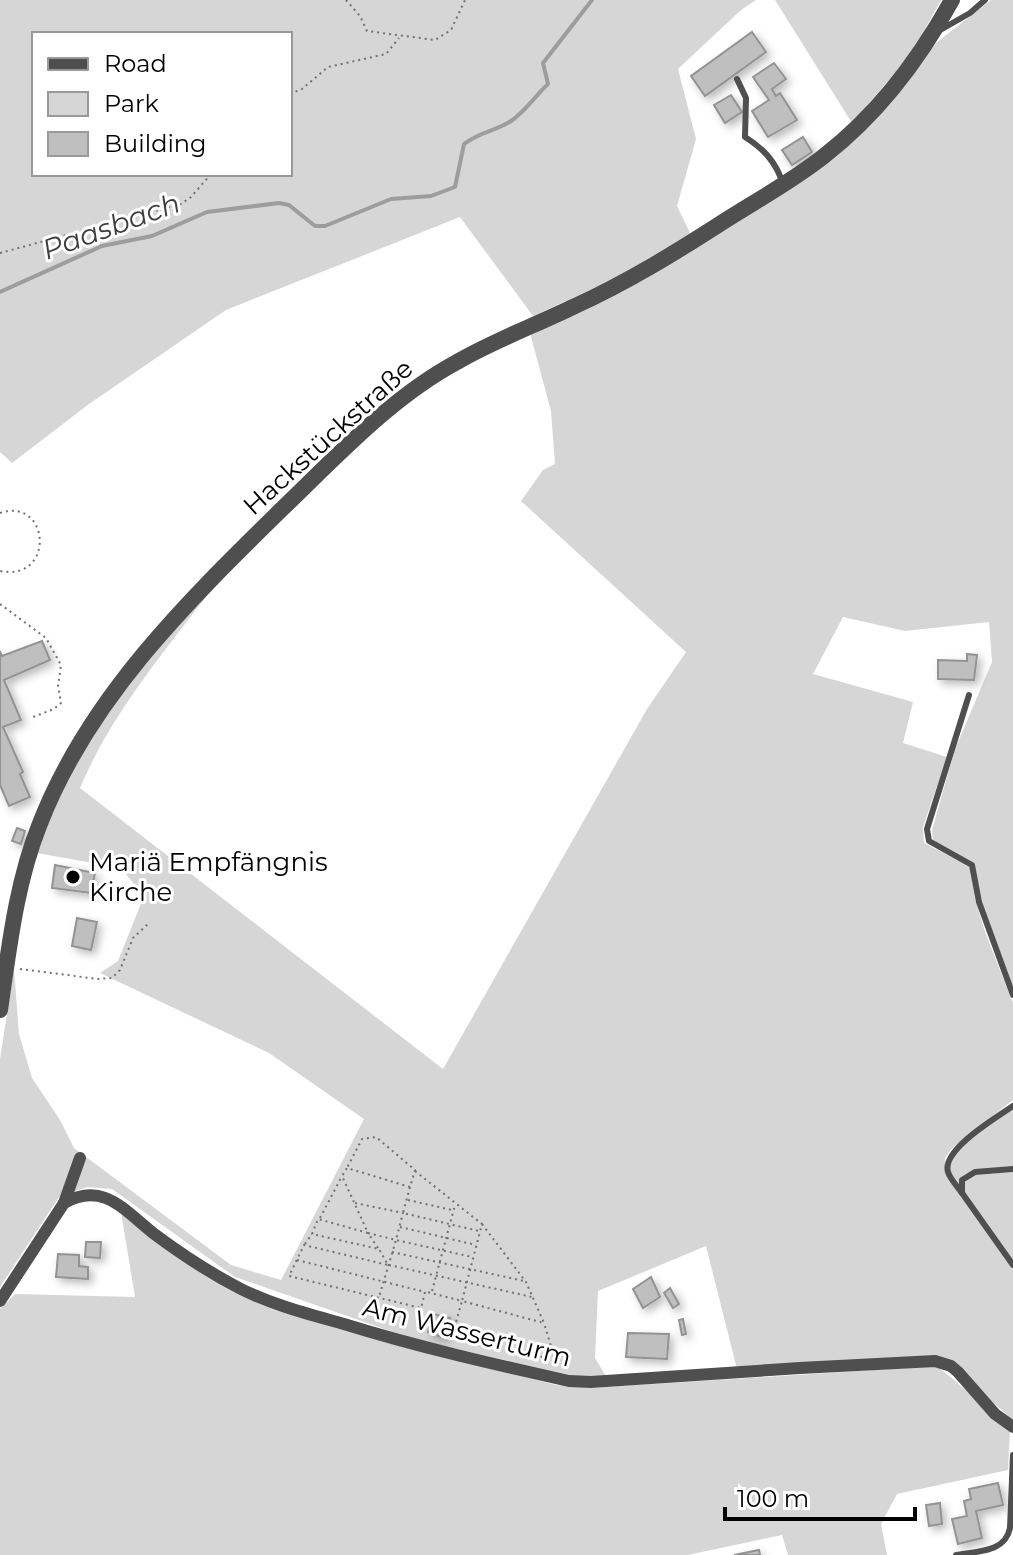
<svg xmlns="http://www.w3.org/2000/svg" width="1013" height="1555" font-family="Montserrat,sans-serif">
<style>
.green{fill:#d6d6d6;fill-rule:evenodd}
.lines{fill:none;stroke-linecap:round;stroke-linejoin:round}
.stream{stroke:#9d9d9d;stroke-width:4}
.building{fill:#bfbfbf;stroke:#939393;stroke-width:2;filter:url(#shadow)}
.path{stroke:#717171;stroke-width:2;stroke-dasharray:2 4;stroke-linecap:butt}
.service{stroke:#4f4f4f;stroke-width:6}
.minor{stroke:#4f4f4f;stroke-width:12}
.tertiary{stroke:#4f4f4f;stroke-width:16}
.poi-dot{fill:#000;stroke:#fff;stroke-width:3}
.labels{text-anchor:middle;stroke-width:6;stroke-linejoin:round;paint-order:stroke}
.street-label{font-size:26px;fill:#000;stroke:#fff}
.poi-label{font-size:26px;fill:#000;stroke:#fff;text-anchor:start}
.water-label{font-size:28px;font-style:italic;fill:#3e3e3e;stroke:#fff}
</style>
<defs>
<filter id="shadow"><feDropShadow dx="4" dy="4" stdDeviation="4" flood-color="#0004"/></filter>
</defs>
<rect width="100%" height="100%" fill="#fff"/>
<g class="green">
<path d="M 0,0 L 756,0 L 741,10 L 678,69 L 696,139 L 677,206 L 691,235 L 616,278 L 533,316 L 460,217 L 226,310 L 89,404 L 12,463 L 0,452 ZM 34,34 L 290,34 L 290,174 L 34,174 Z"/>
<path d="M 775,0 L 941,0 L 912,53 L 852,123 Z"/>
<path d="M 991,0 L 1013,0 L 1013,986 L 982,902 L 974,863 L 933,840 L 932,830 L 955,749 L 992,662 L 989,622 L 905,631 L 843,617 L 813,674 L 913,702 L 903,743 L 947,757 L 923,827 L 924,843 L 970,866 L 975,899 L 985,932 L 1013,1003 L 1013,1100 L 951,1149 L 945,1158 L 946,1174 L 1013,1270 L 1013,1420 L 944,1359 L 737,1369 L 706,1246 L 598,1291 L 595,1358 L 607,1378 L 579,1377 L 416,1340 L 235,1277 L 112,1189 L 87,1187 L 59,1197 L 0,1287 L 0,1059 L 14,969 L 19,1034 L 32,1078 L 60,1120 L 74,1148 L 231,1265 L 281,1280 L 364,1119 L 269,1053 L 100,973 L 118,961 L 144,896 L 121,868 L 37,853 C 59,756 144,660 212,589 C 164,652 111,714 80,788 L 443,1069 L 647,709 L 686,652 L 521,501 L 543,470 L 555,464 L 551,411 L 530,333 L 694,246 L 892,97 L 936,43 Z"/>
<path d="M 1013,1109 L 1013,1167 L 965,1174 L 960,1179 L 960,1185 C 955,1179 947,1171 950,1163 C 955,1144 997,1120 1013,1109 Z"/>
<path d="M 1013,1172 L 1013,1260 L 965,1193 L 965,1182 L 974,1175 Z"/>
<path d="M 121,1212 L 230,1289 L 388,1343 L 556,1385 L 592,1388 L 936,1366 C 964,1385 985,1411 1010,1432 L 1008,1470 L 897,1494 L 881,1524 L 887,1555 L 788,1555 L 782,1535 L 688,1555 L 0,1555 L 0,1309 L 15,1294 L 135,1297 Z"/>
</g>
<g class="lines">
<path class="stream" d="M 0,292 L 102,246 L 152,236 L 207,212 L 279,203 L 289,205 L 315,226 L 325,226 L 391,199 L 431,196 L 455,187 L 464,144 C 481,131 496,131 511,121 C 526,111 535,96 548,84 L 543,63 L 592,0"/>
</g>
<g class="building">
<path d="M 752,32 L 766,52 L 705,96 L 691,76 Z"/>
<path d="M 774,63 L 786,79 L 772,89 L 776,96 L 780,93 L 797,120 L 768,137 L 752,111 L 769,100 L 753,77 Z"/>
<path d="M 731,95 L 742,112 L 725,123 L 714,105 Z"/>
<path d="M 803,137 L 812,152 L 792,165 L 782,150 Z"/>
<path d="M 42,641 L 50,660 L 4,680 L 21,720 L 3,727 L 23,772 L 20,774 L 30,797 L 9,806 L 0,785 L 0,651 L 2,656 Z"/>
<path d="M 967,654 L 977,655 L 974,680 L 938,679 L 938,660 L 967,661 Z"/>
<path d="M 17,828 L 25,831 L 21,844 L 12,841 Z"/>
<path d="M 55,865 L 95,873 L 91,893 L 52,888 Z"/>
<path d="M 77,918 L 97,922 L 91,950 L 72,946 Z"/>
<path d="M 86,1242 L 101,1242 L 100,1258 L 85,1257 Z"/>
<path d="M 58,1254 L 79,1255 L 79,1266 L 88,1267 L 88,1279 L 56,1277 Z"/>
<path d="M 651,1277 L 660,1297 L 643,1308 L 633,1289 Z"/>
<path d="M 670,1288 L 679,1304 L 673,1308 L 664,1293 Z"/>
<path d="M 432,1314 L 450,1318 L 444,1338 L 428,1332 Z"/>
<path d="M 683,1319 L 686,1334 L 682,1335 L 679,1320 Z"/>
<path d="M 628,1333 L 669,1334 L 667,1359 L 626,1357 Z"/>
<path d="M 998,1483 L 1003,1505 L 976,1511 L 982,1538 L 958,1544 L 952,1519 L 967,1516 L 964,1501 L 971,1499 L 969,1489 Z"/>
<path d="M 940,1503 L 942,1524 L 929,1526 L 926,1505 Z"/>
<path d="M 759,1550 L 760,1555 L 734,1555 Z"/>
</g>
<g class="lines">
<g class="path">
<path d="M 346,0 L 360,16 L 367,31 L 435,40 L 451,30 L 465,0"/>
<path d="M 290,94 L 302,89 L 328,67 L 386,54 L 399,38"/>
<path d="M 0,253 L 181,204 L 191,197 L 211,174"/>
<path d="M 0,513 C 50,496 56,582 0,571"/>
<path d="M 0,604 L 46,638 L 61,665 L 58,686 L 61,703 L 54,709 L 33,717"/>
<path d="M 20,969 L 98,979 L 112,978 L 120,970 L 133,938 L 148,924"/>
<path d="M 415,1171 L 482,1224 L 462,1301 L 427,1292"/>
<path d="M 410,1187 L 403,1213 L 479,1231"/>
<path d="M 408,1200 L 452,1210"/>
<path d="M 355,1203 L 403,1213 L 396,1240 L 472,1257"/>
<path d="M 320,1218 L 341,1178"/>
<path d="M 482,1224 L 526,1282 L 544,1323 L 462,1301 L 452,1336 L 555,1360 L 544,1323"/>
<path d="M 400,1227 L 476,1245"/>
<path d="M 305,1244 L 312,1234"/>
<path d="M 378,1248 L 368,1233 L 396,1240 L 379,1297"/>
<path d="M 392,1252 L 524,1281"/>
<path d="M 297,1260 L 425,1292 L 421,1308 L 289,1276 L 304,1245 L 388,1265 L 379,1249 L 312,1234 L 318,1219 L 368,1233 L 342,1176 L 347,1168 L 410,1187 L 415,1170 L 376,1137 L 362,1139 L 347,1168"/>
<path d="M 389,1265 L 532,1297"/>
<path d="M 432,1291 L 455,1205"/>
</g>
<g class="service">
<path d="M 942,29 L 970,13 L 985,0"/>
<path d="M 737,79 L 746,98 L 745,137 C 764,149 776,162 783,184"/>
<path d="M 969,695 L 927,829 L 929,841 L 972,865 L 979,902 L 1013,995"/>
<path d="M 1013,1169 L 975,1172 L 962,1180 L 962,1193 L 1013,1265"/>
<path d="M 962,1193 C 958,1187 950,1179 948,1172 C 941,1150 997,1117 1013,1106"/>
<path d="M 956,1555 C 977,1551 1005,1553 1010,1528 L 1013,1455"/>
</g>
<g class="minor">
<path d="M 64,1203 L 80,1158"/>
<path d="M 0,1301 L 64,1203 C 103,1181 124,1210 153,1233 C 181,1254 210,1273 241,1289 C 273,1305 309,1314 344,1324 C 418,1347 493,1364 569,1381 L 591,1382 L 800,1368 L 935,1361 L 951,1366 L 958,1372 L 995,1414 L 1013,1427"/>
</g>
<path class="tertiary" d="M 0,1010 C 9,949 16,884 39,826 C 88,698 189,600 285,506 C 338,455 392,397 457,362 C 495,340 536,325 575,306 C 628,282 678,251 726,220 C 759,199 794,180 824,156 C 877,115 920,58 952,0"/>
</g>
<circle class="poi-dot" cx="73" cy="877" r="8"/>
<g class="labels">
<g class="street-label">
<text transform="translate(328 437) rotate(-42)" y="9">Hackstückstraße</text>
<text transform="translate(467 1332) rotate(14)" y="9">Am Wasserturm</text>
</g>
<g class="poi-label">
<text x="89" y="871">Mariä Empfängnis<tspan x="89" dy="30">Kirche</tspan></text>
</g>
<g class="water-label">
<text transform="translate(111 226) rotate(-20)" y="10">Paasbach</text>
</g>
</g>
<rect x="32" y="32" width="260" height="144" fill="#ffffff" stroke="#999999" stroke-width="2"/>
<rect x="48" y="58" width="40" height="12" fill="#4f4f4f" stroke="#999999" stroke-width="2"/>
<text x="104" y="72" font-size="24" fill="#000000">Road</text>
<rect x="48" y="92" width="40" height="24" fill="#d6d6d6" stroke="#999999" stroke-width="2"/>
<text x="104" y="112" font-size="24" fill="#000000">Park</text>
<rect x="48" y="132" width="40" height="24" fill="#bfbfbf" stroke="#999999" stroke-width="2"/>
<text x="104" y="152" font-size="24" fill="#000000">Building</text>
<path d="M725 1507v12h190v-12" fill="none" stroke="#000000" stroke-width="4"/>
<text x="737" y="1507" font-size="24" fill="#000000" stroke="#ffffff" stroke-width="6" paint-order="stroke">100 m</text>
</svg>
